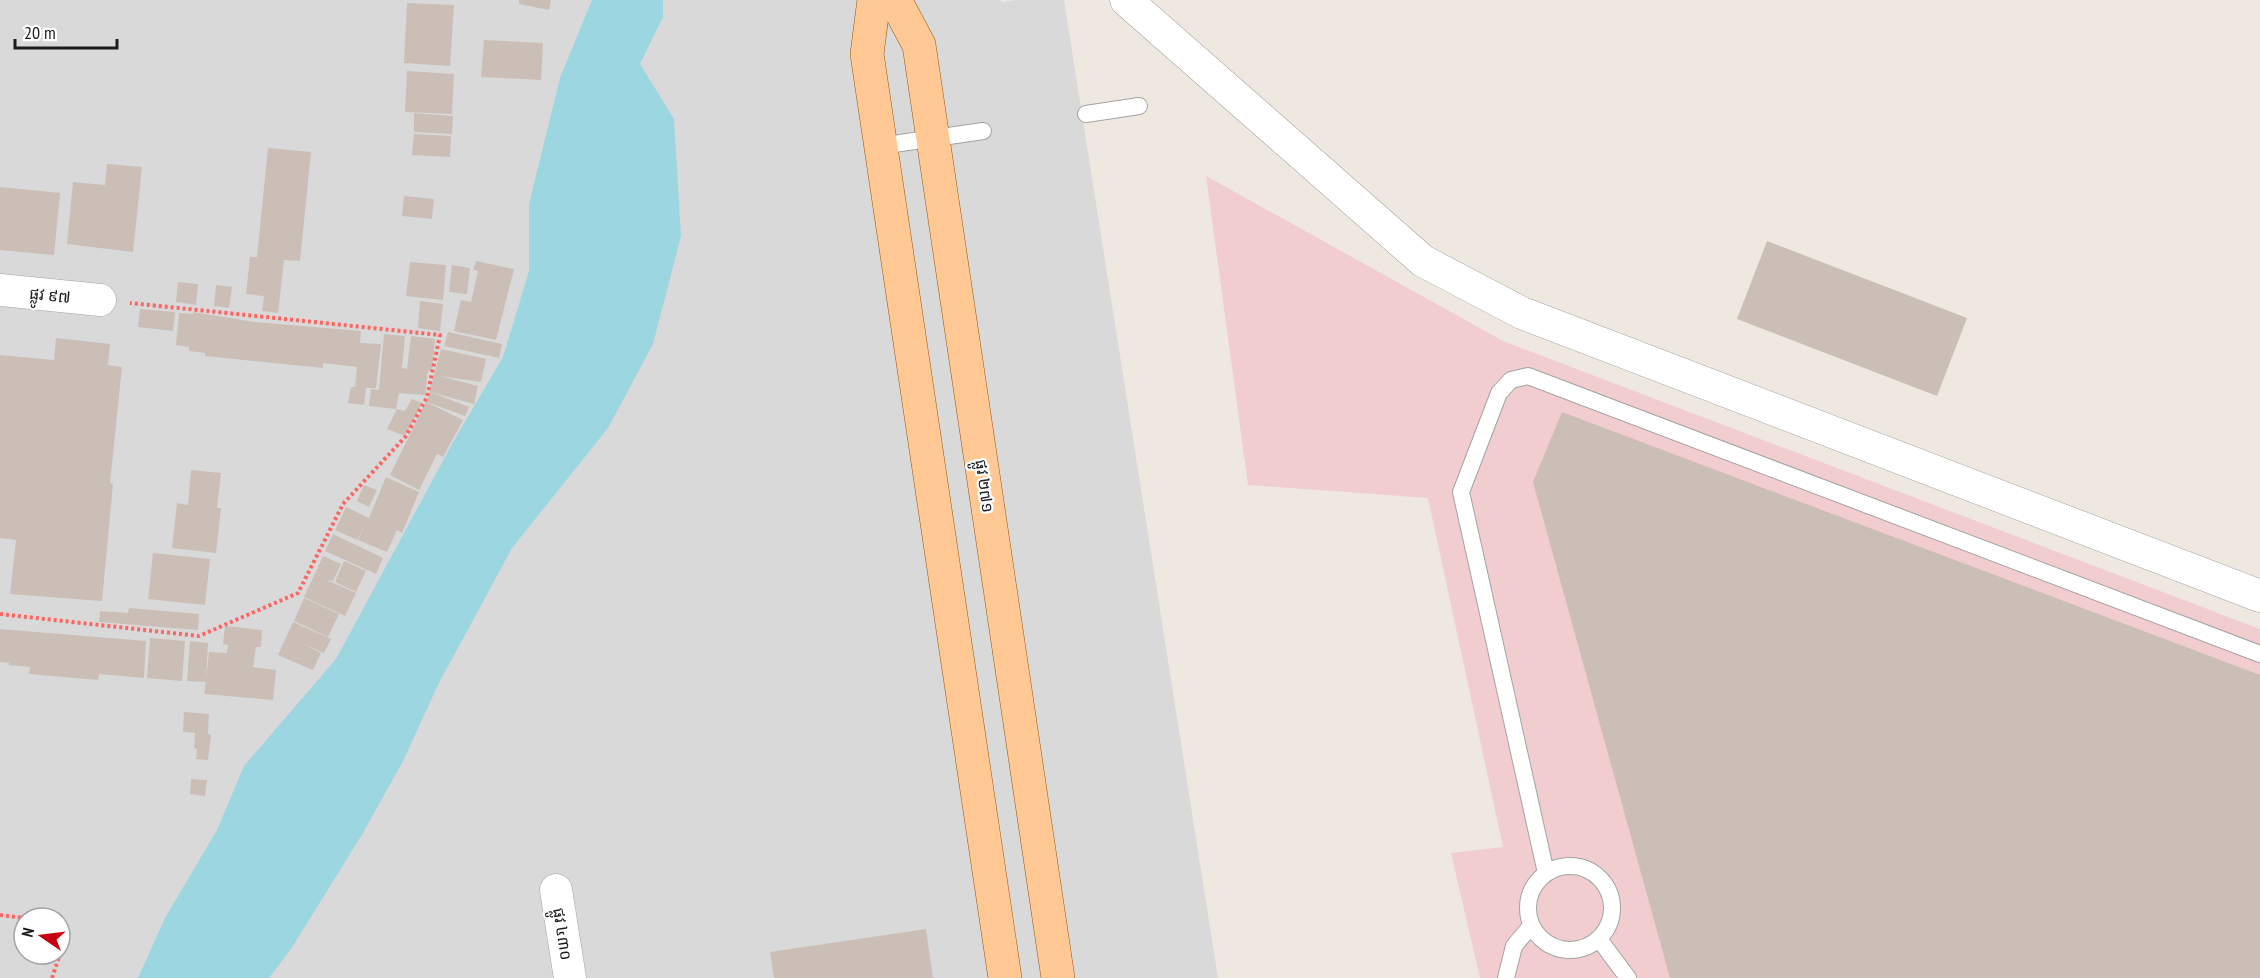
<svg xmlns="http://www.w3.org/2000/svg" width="2260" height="978" font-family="'PT Sans Narrow','Noto Sans Khmer',sans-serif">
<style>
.residential{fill:#dad9d9;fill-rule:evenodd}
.commercial{fill:#f1cdcf}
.water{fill:#9cd6e0}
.building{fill:#cabeb6}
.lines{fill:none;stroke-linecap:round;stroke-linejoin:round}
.service-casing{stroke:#a3a3a3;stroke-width:18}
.minor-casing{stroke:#a3a3a3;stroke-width:33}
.primary-casing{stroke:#935600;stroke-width:34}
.path{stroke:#ff6460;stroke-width:4;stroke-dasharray:3 3;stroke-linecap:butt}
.service{stroke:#fff;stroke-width:16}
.minor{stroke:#fff;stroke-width:32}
.primary{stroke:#ffc894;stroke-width:33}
.labels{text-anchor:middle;stroke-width:4.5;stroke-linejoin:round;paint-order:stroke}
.street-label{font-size:16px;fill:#1c1c1c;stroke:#fff}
</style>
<rect width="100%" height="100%" fill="#eee8e0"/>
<path class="residential" d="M 0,0 L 1001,0 L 1001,2 L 1016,0 L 1064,0 L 1218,978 L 0,978 ZM 24,918 L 60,918 L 60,954 L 24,954 Z"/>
<path class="commercial" d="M 1206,176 L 1503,341 L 2260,629 L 2260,978 L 1480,978 L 1451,853 L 1503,847 L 1428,498 L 1248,485 Z"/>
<path class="water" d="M 592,0 L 663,0 L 663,17 L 640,64 L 674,119 L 681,236 L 653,344 L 608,428 L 512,548 L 439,683 L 403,761 L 363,833 L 291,949 L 269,978 L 138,978 L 165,918 L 217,830 L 244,766 L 336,659 L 452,444 L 503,357 L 529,271 L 529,204 L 560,78 Z"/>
<g class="building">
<path d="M 519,0 L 551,0 L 549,10 L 519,4 Z"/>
<path d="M 407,3 L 454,5 L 450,66 L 404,63 Z"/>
<path d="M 484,40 L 543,43 L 541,80 L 481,77 Z"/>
<path d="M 407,71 L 454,74 L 452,114 L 405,112 Z"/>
<path d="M 414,113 L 453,116 L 452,134 L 414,132 Z"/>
<path d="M 414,134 L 451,136 L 450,157 L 412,155 Z"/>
<path d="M 268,148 L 311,152 L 300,261 L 284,260 L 278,313 L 262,311 L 264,296 L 246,294 L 250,257 L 257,257 Z"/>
<path d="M 107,164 L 142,167 L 133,252 L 67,244 L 73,182 L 105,185 Z"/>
<path d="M 0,187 L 60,193 L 54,255 L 0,250 Z"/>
<path d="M 404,196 L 434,199 L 432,219 L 402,216 Z"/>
<path d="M 1767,241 L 1967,318 L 1937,396 L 1737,319 Z"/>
<path d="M 476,261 L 514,269 L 496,340 L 454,331 L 461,300 L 471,302 L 477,275 L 478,271 L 473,270 Z"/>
<path d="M 410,262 L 446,265 L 443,300 L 406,296 Z"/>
<path d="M 452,265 L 470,268 L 467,294 L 449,292 Z"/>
<path d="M 178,282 L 198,284 L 196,305 L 176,302 Z"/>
<path d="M 216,285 L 232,287 L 229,308 L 214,306 Z"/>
<path d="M 420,301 L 443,304 L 440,331 L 418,328 Z"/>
<path d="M 140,309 L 175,312 L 173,331 L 138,327 Z"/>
<path d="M 193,312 L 255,322 L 361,331 L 360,343 L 381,344 L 376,388 L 366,388 L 364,405 L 348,403 L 351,387 L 355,387 L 357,367 L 323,363 L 323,368 L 205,356 L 205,353 L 189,351 L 189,347 L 176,345 L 179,313 L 193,314 Z"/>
<path d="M 448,332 L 502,344 L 499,358 L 444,346 Z"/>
<path d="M 384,334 L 405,336 L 402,368 L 407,369 L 411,336 L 435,339 L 432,370 L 428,371 L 425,395 L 399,393 L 396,409 L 369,406 L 371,389 L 379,390 Z"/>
<path d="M 56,338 L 110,344 L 108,365 L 122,367 L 110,483 L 113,484 L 102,601 L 10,594 L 16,540 L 0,538 L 0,355 L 54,360 Z"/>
<path d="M 441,349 L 486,359 L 481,382 L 440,376 L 478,386 L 474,404 L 430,392 L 469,407 L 465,416 L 427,402 Z"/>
<path d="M 412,399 L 422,403 L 405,436 L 387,429 L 397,409 L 405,411 Z"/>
<path d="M 426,402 L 463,420 L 443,457 L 437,454 L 419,490 L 390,475 Z"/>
<path d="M 1562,412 L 2260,675 L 2260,978 L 1670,978 L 1533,482 Z"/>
<path d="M 191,470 L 221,473 L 217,508 L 221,508 L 216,553 L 172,548 L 177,503 L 188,505 Z"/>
<path d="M 386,477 L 419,492 L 402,533 L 397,530 L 387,552 L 358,540 L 365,525 L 357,540 L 335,530 L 346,507 L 369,518 Z"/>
<path d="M 364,485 L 377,490 L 369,507 L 357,501 Z"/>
<path d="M 333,534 L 383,558 L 376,574 L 325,551 Z"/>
<path d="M 153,553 L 210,559 L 205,605 L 148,599 Z"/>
<path d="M 323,556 L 341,564 L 333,581 L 327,580 L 356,593 L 345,616 L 304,597 Z"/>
<path d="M 344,561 L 366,571 L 356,592 L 335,582 Z"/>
<path d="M 304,598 L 339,614 L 328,637 L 294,621 Z"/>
<path d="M 129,608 L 199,614 L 198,630 L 99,622 L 100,611 L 128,613 Z"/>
<path d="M 293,622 L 331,639 L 324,653 L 302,643 L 321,653 L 313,670 L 278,655 Z"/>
<path d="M 225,626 L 262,630 L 261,647 L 256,647 L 253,667 L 276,670 L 273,700 L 204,694 L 206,682 L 187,681 L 190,641 L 208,643 L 206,680 L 209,652 L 227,653 L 228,645 L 223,644 Z"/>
<path d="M 0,629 L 146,641 L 144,678 L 99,674 L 98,680 L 29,674 L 30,667 L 9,665 L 9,663 L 0,662 Z"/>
<path d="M 150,638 L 185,641 L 182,681 L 147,678 Z"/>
<path d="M 184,712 L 209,714 L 208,734 L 211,735 L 208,760 L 196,759 L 197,749 L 194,748 L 195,733 L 183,732 Z"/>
<path d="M 191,779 L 207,780 L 205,796 L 190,794 Z"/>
<path d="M 926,929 L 933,978 L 774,978 L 770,952 Z"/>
</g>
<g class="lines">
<g class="service-casing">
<g id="service">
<path d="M 1086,114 L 1139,106"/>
<path d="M 880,146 L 983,131"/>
<circle cx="1570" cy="908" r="42"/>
<path d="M 1546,873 L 1461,492 L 1499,393 L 1511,380 L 1528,376 L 2260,654"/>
<path d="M 1599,939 L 1628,978"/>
<path d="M 1506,978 L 1514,946 L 1531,926"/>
</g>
</g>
<g class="minor-casing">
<g id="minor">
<path d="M 1126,0 L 1423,261 L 1522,313 L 2260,596"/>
<path d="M 0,290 L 100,300"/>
<path d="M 556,890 L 570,978"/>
</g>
</g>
<g class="primary-casing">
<g id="primary">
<path d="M 874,0 L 867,54 L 1005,978"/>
<path d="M 895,0 L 919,45 L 1058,978"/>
</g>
</g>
<g class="path">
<path d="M 0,614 L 199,636 L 298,593 L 343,504 L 406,436 L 427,397 L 440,335 L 130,303"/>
<path d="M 0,915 L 24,918"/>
<path d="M 60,924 L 66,926 L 66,935 L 60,953"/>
<path d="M 52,978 L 60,954"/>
</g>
<use href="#service" class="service"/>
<use href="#minor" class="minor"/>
<use href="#primary" class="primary"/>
</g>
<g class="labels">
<g class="street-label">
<text transform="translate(50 295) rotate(6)" y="6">ផ្លូវ ៩៧</text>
<text transform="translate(985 486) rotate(82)" y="6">ផ្លូវ ២៧១</text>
<text transform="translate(563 934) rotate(81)" y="6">ផ្លូវ ៤៣០</text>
</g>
</g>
<g transform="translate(42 936) rotate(284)"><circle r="28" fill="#ffffff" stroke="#a4a4a4" stroke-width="1.5"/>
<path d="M0-4.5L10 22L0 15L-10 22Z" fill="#c70011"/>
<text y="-9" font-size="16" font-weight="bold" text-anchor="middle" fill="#1c1c1c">N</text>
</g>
<path d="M15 39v9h102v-9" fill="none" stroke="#1c1c1c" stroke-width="3"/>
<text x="24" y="39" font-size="18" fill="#1c1c1c" stroke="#ffffff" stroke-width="4.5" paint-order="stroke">20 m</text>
</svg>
